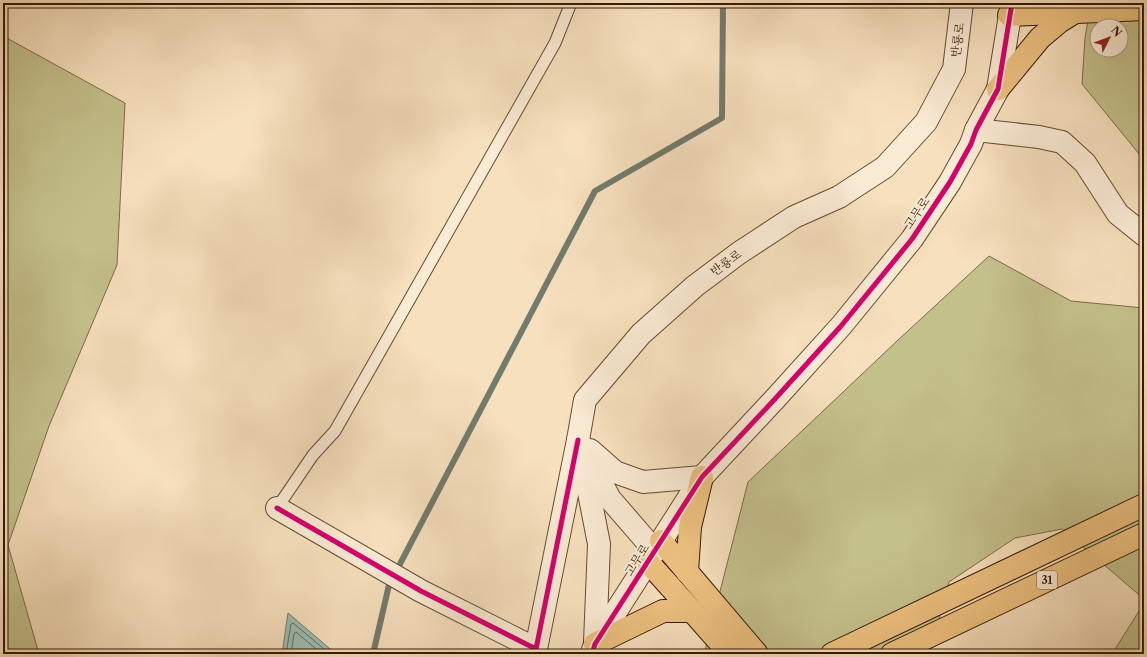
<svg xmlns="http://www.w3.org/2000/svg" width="1147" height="657" font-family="'Libre Caslon Text','Noto Serif KR',serif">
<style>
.green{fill:#c4c08c;stroke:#7c6c46;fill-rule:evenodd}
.water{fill:#9dbdb4;stroke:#737b6c}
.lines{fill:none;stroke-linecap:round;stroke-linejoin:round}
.shore{stroke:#686b5a;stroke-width:1}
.stream{stroke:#737b6c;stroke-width:6}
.service-casing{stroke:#654b30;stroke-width:13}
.minor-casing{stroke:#654b30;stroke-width:24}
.tertiary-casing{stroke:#654b30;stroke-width:24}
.trunk-casing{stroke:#341900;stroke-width:24}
.service{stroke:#faebd5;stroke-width:11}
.minor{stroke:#faebd5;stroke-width:22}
.tertiary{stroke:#faebd5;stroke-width:22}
.trunk{stroke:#ecc07f;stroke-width:22}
.cycleway-casing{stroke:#faebd5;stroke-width:8}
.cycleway{stroke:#d6006c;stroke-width:5}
.labels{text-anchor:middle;stroke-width:4;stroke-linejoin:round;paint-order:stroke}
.shield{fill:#faebd5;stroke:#6f5840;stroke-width:1}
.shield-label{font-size:11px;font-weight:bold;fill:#341900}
.street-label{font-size:12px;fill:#341900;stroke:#faebd5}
</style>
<rect width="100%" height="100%" fill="#f7e0be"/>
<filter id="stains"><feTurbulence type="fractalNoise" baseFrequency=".005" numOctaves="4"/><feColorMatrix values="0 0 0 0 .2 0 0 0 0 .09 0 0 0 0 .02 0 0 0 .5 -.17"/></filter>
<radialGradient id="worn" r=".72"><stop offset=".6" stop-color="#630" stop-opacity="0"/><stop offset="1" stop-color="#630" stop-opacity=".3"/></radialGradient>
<g class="green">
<path d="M 1091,3 L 1144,3 L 1144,160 L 1082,84 L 1085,38 ZM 1097,26 L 1121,26 L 1121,50 L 1097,50 Z"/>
<path d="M 3,36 L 125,103 L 117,265 L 49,426 L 8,545 L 39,654 L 3,654 Z"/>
<path d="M 989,256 L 1071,301 L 1144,308 L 1144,599 L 1062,529 L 1015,538 L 949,582 L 930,654 L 704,654 L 748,482 L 897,341 Z"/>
<path d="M 1144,603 L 1144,654 L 1112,654 Z"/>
</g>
<path class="water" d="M 288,613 L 336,654 L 282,654 Z"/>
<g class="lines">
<g class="shore">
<path d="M 286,654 L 291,624 L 293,623 L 330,654"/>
<path d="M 291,654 L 294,634 L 296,632 L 322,654"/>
</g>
<path class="stream" d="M 373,654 L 389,585 L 595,191 L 722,118 L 723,3"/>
<g class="service-casing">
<path id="service" d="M 277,508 L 313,455 L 335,431 L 555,43 L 571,3"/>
</g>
<g class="minor-casing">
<g id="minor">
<path d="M 976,130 L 1039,137 L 1062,142 L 1085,163 L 1118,214 L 1144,235"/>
<path d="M 277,508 L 421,591 L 536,649 L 578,440"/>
</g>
</g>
<g class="tertiary-casing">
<g id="tertiary">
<path d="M 590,450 L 615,472 L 643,482 L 702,477"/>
<path d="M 583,462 L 599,544 L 595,642"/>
<path d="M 655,551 L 610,499 L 578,440 L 585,400 L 641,334 L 695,286 L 739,253 L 794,217 L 839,197 L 885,167 L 926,122 L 954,69 L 962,3"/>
<path d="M 592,653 L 595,644 L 702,477 L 774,400 L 841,326 L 912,239 L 950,182 L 971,144 L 976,130 L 998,89 L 1012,3"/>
</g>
</g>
<g class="trunk-casing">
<g id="trunk">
<path d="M 1009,15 L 1144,9"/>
<path d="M 998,89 L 1040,38 L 1059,22 L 1075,12"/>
<path d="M 661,541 L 757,654"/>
<path d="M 648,562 L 692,611"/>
<path d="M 687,572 L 690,527 L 702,477"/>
<path d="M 595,644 L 663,611 L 692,611 L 730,654"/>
<path d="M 832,654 L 1144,505"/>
<path d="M 892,654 L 1144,534"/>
</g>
</g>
<use href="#service" class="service"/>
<use href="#minor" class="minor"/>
<use href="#tertiary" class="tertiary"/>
<use href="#trunk" class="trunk"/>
<g class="cycleway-casing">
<g id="cycleway">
<path d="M 277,508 L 421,591 L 536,649 L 578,440"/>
<path d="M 592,654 L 595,644 L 702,477 L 774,400 L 841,326 L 912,239 L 950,182 L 971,144 L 976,130 L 998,89 L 1012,3"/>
</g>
</g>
<use href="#cycleway" class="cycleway"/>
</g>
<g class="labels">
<rect class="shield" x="1037" y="571" width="20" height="18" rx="3"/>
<g class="shield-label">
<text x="1047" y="584">31</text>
</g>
<g class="street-label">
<text transform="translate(958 40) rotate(-83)" y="4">반룡로</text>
<text transform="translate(917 213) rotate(-56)" y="4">고무로</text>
<text transform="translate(726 263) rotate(-36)" y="4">반룡로</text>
<text transform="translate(637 560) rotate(-58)" y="4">고무로</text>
</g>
</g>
<rect width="1147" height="657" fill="none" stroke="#f7e0be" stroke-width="16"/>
<rect x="4" y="4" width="1139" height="649" fill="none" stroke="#341900" stroke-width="2"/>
<rect x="8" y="8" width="1131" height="641" fill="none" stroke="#341900"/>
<g transform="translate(1109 38) rotate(48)"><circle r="19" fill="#faebd5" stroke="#ab9780"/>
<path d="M0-3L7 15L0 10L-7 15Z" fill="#8f2418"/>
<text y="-6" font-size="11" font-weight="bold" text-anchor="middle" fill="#341900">N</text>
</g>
<rect width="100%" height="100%" filter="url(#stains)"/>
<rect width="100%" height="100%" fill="url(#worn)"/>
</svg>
